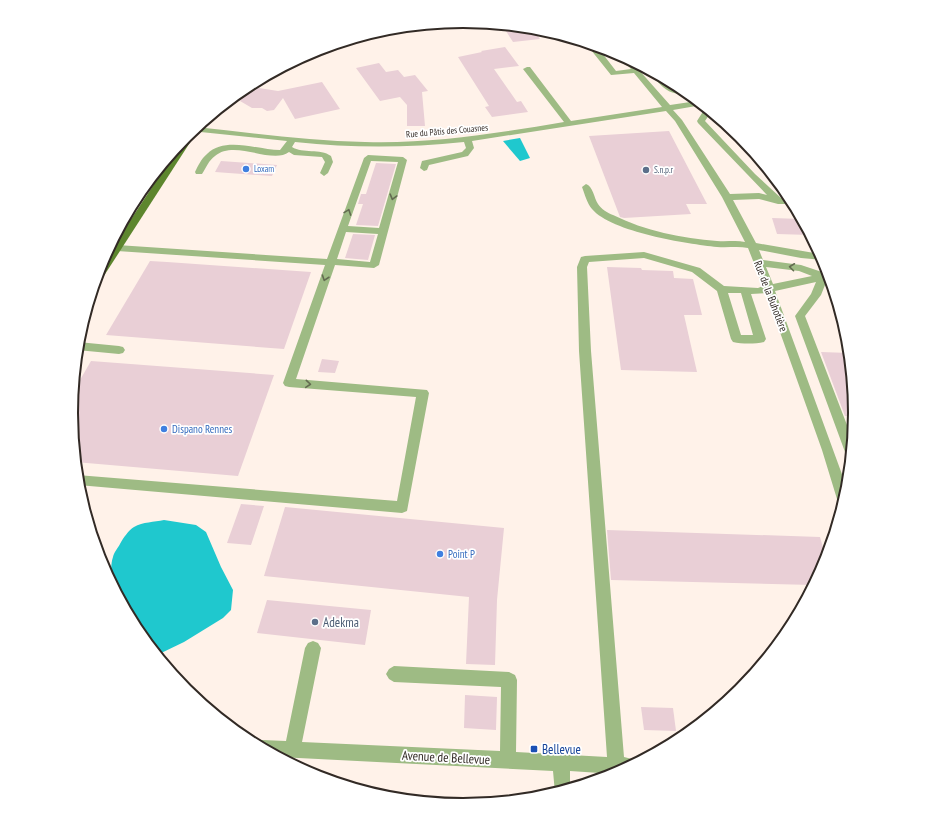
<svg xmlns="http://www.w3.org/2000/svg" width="925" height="826" font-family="'PT Sans Narrow',sans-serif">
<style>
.water{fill:#1fc8ce}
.building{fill:#e9cfd6}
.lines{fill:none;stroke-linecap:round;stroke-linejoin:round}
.minor{fill:#9ebb84;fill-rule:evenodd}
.major{fill:#5d862e;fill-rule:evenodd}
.oneway{stroke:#636b50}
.shop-dot{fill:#3f7fe0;stroke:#fff;stroke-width:1.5}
.service-dot{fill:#5c6f8a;stroke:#fff;stroke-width:1.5}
.transit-dot{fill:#1a4fb4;stroke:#fff;stroke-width:1.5}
.labels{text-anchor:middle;stroke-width:3.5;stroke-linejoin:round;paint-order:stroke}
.far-street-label{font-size:9px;fill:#322a25;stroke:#fff}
.far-shop-label{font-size:9px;fill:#366cbe;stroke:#fff;text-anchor:start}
.far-service-label{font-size:9px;fill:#4e5e75;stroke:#fff;text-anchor:start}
.street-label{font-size:11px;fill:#322a25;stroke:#fff}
.shop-label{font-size:11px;fill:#366cbe;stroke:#fff;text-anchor:start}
.near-service-label{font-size:13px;fill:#4e5e75;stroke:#fff;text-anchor:start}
.near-transit-label{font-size:13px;fill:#164399;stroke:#fff;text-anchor:start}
.near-street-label{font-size:13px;fill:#322a25;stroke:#fff}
.rim{fill:none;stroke:#322a25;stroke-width:2}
</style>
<rect width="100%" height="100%" fill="#fff2e9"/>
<g class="water">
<path d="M 520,138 L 530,158 L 520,161 L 503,141 Z"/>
<path d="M 164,520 L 196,525 L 206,532 L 221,567 L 233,590 L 231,610 L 223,618 L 184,642 L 157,655 C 139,633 103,587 113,557 C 114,552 118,548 120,544 C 123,538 129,530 134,527 C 143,522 154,522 164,520 Z"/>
</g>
<g class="building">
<path d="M 502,25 L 532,28 L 540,39 L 513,42 Z"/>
<path d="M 505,47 L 519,66 L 494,69 L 517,102 L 521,101 L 528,112 L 492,117 L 485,107 L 489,106 L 458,57 L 482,52 L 481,51 Z"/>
<path d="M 379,63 L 386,72 L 398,70 L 404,77 L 415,75 L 428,91 L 422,92 L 425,126 L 407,126 L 407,105 L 400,97 L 380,101 L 356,68 Z"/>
<path d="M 322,82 L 340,109 L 295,119 L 283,98 L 274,110 L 267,111 L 262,108 L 252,108 L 240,101 L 252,87 L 278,91 Z"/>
<path d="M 669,131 L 707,204 L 686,204 L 691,214 L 624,218 L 620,217 L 589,136 Z"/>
<path d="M 221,161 L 277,165 L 272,176 L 215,172 Z"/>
<path d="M 376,163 L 396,164 L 378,226 L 356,225 L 363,204 L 358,204 L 361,194 L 366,194 Z"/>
<path d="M 772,218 L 801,219 L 810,235 L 777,234 Z"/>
<path d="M 353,234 L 375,235 L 368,260 L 345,258 Z"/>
<path d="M 150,261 L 167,262 L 311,272 L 284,349 L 106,335 Z"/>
<path d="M 607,267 L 641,268 L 642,270 L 673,271 L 674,278 L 693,279 L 702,315 L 684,315 L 697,372 L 621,370 Z"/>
<path d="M 821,352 L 849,353 L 854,416 L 845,416 Z"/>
<path d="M 322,359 L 339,361 L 335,373 L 318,372 Z"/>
<path d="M 91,361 L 274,375 L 238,476 L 75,462 L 70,413 L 73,392 Z"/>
<path d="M 241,504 L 264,506 L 251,545 L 227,543 Z"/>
<path d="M 285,507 L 504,528 L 497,600 L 495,665 L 466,664 L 469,597 L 264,576 Z"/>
<path d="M 607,530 L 820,537 L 826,558 L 813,585 L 611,580 Z"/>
<path d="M 267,600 L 371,610 L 365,645 L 257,633 Z"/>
<path d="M 465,695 L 497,697 L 496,730 L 464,728 Z"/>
<path d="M 641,707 L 673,708 L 676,731 L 644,730 Z"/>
</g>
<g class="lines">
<g class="minor">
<path d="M 591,46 L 595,46 L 603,48 L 599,49 L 616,71 L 631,69 L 621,58 L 622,56 L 631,61 L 670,105 L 697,101 L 702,105 L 673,110 L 682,120 L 730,194 L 759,193 L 767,195 L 698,123 L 697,121 L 704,110 L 708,110 L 711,112 L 705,121 L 755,174 L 781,198 L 791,199 L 793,204 L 778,204 L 759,199 L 733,200 L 756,243 L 820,254 L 823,260 L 801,258 L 759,250 L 763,260 L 801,265 L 828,274 L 830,280 L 827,280 L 821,295 L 805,316 L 852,438 L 850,457 L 847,456 L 845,452 L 795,316 L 811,294 L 816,282 L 775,291 L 847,488 L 843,504 L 839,503 L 837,499 L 822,450 L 766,293 L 751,294 L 766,339 L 764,342 C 755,344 742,344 733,342 L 731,339 L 717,291 L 692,272 L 644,258 L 589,262 L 587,267 L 591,351 L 624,757 L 636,760 L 637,762 L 615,774 L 570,771 L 570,788 L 555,793 L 553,771 L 279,757 L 255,745 L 256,742 L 262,740 L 286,741 L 305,648 L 308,643 L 313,641 L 318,643 L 321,648 L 302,742 L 500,751 L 501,687 L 394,682 L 389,679 L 386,674 L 389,669 L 394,666 L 509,672 L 515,675 L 517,680 L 516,752 L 607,757 L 579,351 L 577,267 L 581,257 L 585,256 L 644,252 L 700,268 L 724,286 L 758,288 L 763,286 L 748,248 C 738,246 728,248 717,247 C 688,244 611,232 592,209 C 587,203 585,195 582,187 L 586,184 C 593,186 594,198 598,204 C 601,209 608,213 613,215 C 645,231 682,238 717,241 C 727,242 736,240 745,242 L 722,197 L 675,121 L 666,111 L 472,141 L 474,148 L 468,156 L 429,165 L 427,170 L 424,171 L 420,168 L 422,161 L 462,152 L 466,148 L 464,142 C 405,148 353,148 295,142 L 292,147 C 303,154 320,148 331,156 L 333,162 L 328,173 L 324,176 L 320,173 L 325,162 L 322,157 L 294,155 L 289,152 C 272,165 235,139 215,156 C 209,160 206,168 202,174 L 196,174 L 195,172 C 198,166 201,159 207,154 C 225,136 258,150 280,150 L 287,141 L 191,131 L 196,127 C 252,133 309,141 365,142 C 432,144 498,133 564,122 L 523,69 L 527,67 L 530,67 L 571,121 L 662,107 L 634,73 L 611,75 L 591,50 ZM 766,267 L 799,271 L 812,276 L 773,284 ZM 728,293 L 741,293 L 753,335 L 741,335 Z"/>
<path d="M 654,74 C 663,76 665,84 672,88 C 678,91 681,88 687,93 C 671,96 664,89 654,78 Z"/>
<path d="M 368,155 L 403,157 L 407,160 L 379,265 L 374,268 L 335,265 L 296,379 L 427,390 L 429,393 L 407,511 L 402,513 L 78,485 L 77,475 L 397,501 L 416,397 L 289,387 L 285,386 L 283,383 L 325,265 L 117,251 L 112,248 L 117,245 L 327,259 L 364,158 ZM 371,161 L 398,162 L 379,228 L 348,226 ZM 346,232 L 378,234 L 370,262 L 337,259 Z"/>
<path d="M 158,170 L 169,171 L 170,173 L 166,176 L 154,174 Z"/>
<path d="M 78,342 L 119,346 L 123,347 L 125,350 L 123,353 L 119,354 L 77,350 Z"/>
</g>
<path class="major" d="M 199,125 L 200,127 L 98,285 L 93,286 L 99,268 L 187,134 Z"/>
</g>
<defs><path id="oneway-chevron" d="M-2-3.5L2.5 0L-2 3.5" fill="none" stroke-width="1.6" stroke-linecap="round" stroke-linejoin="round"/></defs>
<g class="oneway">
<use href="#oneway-chevron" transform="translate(393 197) rotate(105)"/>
<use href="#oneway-chevron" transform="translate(348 212) rotate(-70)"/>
<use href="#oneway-chevron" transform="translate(792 267) rotate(-173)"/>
<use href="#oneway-chevron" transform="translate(325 278) rotate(109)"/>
<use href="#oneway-chevron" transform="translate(308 384) rotate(5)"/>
</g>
<g class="shop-dot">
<circle cx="246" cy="169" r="4"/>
<circle cx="164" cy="429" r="4"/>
<circle cx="440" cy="554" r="4"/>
</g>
<g class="service-dot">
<circle cx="646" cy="170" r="4"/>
<circle cx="315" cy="622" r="4"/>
</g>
<rect class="transit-dot" x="530" y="745" width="8" height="8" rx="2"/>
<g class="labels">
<g class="far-street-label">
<text transform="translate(447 131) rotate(-5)" y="3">Rue du Pâtis des Couasnes</text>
</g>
<g class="far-shop-label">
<text x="254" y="172">Loxam</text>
</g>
<g class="far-service-label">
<text x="654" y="173">S.n.p.r</text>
</g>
<g class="street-label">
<text transform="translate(771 296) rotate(69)" y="4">Rue de la Buhotière</text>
</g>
<g class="shop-label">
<text x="172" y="433">Dispano Rennes</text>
<text x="448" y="558">Point P</text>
</g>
<g class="near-service-label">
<text x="323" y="627">Adekma</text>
</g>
<g class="near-transit-label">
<text x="542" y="754">Bellevue</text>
</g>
<g class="near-street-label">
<text transform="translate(446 757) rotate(3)" y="5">Avenue de Bellevue</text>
</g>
</g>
<path d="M0 0H925V826H0ZM78 413a385 385 0 1 1 770 0a385 385 0 1 1-770 0Z" fill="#fff" fill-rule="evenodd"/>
<path class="rim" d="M78 413a385 385 0 1 1 770 0a385 385 0 1 1-770 0Z"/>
</svg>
